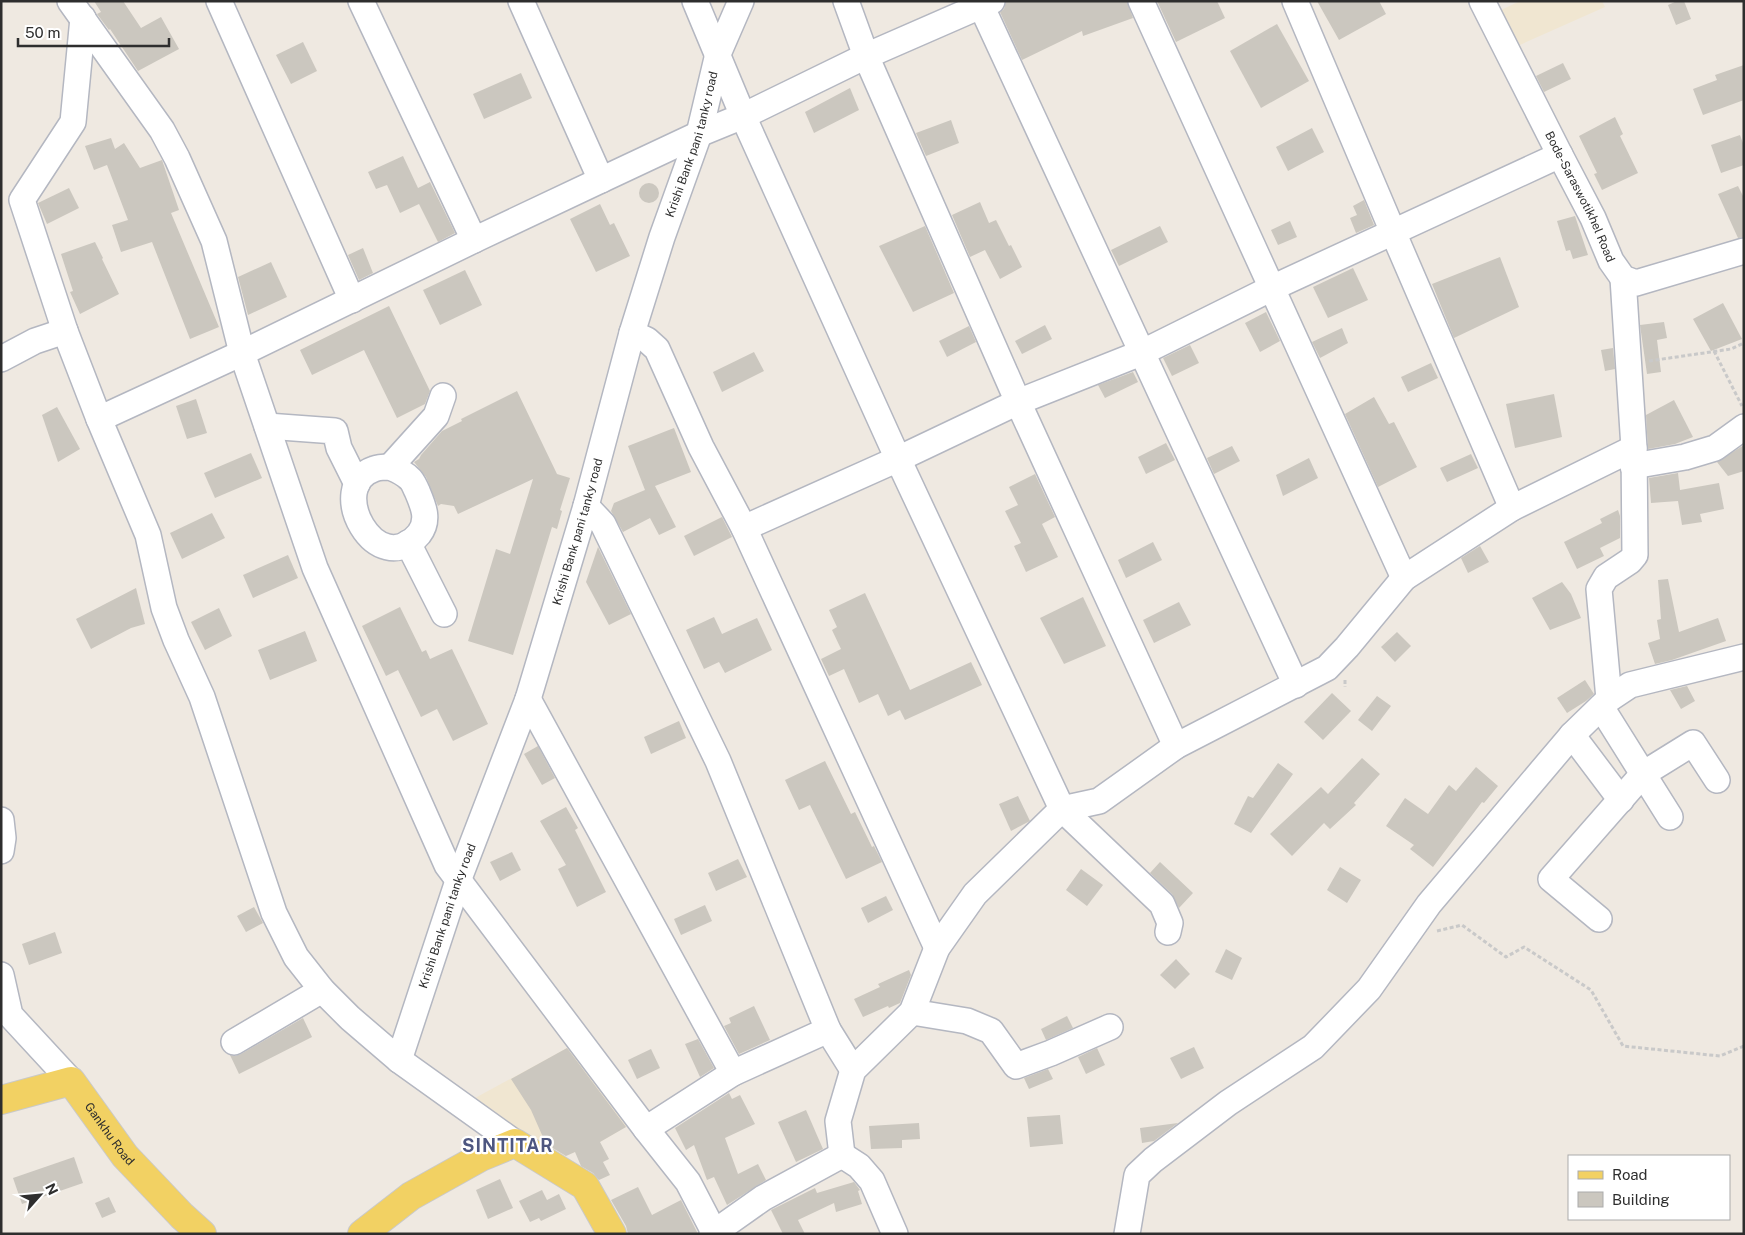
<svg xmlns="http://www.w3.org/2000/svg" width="1745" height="1235" font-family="'Public Sans',sans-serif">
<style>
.education{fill:#f0e6d1}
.building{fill:#cbc7bf}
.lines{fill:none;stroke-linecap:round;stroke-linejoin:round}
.minor-casing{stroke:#b4b7c1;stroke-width:28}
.major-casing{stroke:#c9c9c9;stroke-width:30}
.path{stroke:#c9c9c9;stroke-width:3;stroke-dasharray:4 2.5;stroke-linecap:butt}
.minor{stroke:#fff;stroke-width:25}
.major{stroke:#f2d163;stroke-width:28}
.labels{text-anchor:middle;stroke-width:4.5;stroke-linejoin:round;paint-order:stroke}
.street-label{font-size:12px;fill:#2e2e2e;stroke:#fff}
.district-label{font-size:18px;font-weight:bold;letter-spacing:1px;fill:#4d5680;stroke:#fff}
</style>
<rect width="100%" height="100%" fill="#efe9e1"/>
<g class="education">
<path d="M 1520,1 L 1602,1 L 1605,7 L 1513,48 L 1497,12 Z"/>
<path d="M 571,1046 L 629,1125 L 588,1149 L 581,1149 L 545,1165 L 475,1098 Z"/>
</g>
<g class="building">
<path d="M 94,1 L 123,1 L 141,28 L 161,17 L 179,49 L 138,71 L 110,29 L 109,30 L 97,14 L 101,12 Z"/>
<path d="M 1006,1 L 1127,1 L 1133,18 L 1083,36 L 1082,31 L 1022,60 L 1000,12 L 1004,9 Z"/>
<path d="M 1157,1 L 1217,1 L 1225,18 L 1176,42 Z"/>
<path d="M 1317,1 L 1379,1 L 1386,14 L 1339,40 Z"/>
<path d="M 1677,1 L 1684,1 L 1691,19 L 1676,25 L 1668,5 Z"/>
<path d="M 1277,24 L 1309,81 L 1261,108 L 1230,51 Z"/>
<path d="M 303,42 L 317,71 L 291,84 L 276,55 Z"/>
<path d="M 1563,63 L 1571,79 L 1544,92 L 1536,76 Z"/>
<path d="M 1744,65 L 1744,100 L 1703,115 L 1693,89 L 1717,80 L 1715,75 Z"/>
<path d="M 521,73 L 532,98 L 484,119 L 473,94 Z"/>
<path d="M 850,88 L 859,110 L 814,133 L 805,112 Z"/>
<path d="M 1615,117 L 1623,134 L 1620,136 L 1638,173 L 1602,190 L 1594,174 L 1597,173 L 1579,136 Z"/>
<path d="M 951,120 L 959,143 L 926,156 L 916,133 Z"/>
<path d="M 1312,128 L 1324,152 L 1288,171 L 1276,147 Z"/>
<path d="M 1740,135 L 1744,146 L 1744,165 L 1721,173 L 1711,145 Z"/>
<path d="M 111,138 L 115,149 L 124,143 L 140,168 L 162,160 L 179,210 L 171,213 L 219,327 L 190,339 L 152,242 L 121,252 L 112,225 L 128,220 L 107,165 L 94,170 L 85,146 Z"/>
<path d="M 403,156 L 418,188 L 430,182 L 455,233 L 438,242 L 419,204 L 400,213 L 387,185 L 376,189 L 368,172 Z"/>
<circle cx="649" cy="193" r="10"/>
<path d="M 1738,186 L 1744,198 L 1744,237 L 1738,238 L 1718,194 Z"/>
<path d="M 69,188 L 79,208 L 47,224 L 38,203 Z"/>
<path d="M 1364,200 L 1374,225 L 1356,233 L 1350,218 L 1357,215 L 1353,206 Z"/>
<path d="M 980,202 L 989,223 L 996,220 L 1009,246 L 1011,245 L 1022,267 L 1000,279 L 985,250 L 970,257 L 952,215 Z"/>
<path d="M 600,204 L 610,225 L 614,223 L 630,256 L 596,272 L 570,219 Z"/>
<path d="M 1575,216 L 1588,255 L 1573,259 L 1570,250 L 1566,251 L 1557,221 Z"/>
<path d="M 1290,221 L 1297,237 L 1278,245 L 1271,230 Z"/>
<path d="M 925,226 L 954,293 L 913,312 L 879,246 Z"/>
<path d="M 1160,226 L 1168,242 L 1119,266 L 1111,250 Z"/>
<path d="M 95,242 L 103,258 L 102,259 L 119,294 L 80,314 L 70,292 L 73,291 L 61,254 Z"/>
<path d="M 363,248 L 373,273 L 359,280 L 348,255 Z"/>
<path d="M 1500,257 L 1519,307 L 1454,338 L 1432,284 Z"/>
<path d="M 271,262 L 287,297 L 248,315 L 238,277 Z"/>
<path d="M 1353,268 L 1368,300 L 1328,318 L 1313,287 Z"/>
<path d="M 465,270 L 482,305 L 440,325 L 423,290 Z"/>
<path d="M 1723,303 L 1742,339 L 1711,351 L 1693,319 Z"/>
<path d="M 389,306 L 430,391 L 425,404 L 397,418 L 364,350 L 312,375 L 300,350 Z"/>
<path d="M 1266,312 L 1280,341 L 1260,352 L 1245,323 Z"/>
<path d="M 1664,322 L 1667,338 L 1657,340 L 1661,372 L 1647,374 L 1640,325 Z"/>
<path d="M 1045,325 L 1052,339 L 1022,354 L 1015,341 Z"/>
<path d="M 969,326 L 976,342 L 947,357 L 939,341 Z"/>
<path d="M 1342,328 L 1348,343 L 1320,358 L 1312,342 Z"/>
<path d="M 1190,345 L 1199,363 L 1172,376 L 1163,358 Z"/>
<path d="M 1613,348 L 1615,369 L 1605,371 L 1601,350 Z"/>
<path d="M 754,352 L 764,371 L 722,392 L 713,372 Z"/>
<path d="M 1431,363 L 1438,378 L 1408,392 L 1401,377 Z"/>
<path d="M 1133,372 L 1138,382 L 1105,398 L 1098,385 Z"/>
<path d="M 517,391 L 557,474 L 570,478 L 560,510 L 562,511 L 557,529 L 552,527 L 513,655 L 468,641 L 496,549 L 510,554 L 533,479 L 458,514 L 454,506 L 441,504 L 438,506 L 426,477 L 414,462 L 419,459 L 421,455 L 442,431 L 462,421 L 461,419 Z"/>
<path d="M 1554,394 L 1562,437 L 1515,448 L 1506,404 Z"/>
<path d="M 1374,397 L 1389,424 L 1394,422 L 1417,467 L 1378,487 L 1345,414 Z"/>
<path d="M 196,399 L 207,433 L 187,439 L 176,406 Z"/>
<path d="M 1674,400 L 1693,437 L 1675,444 L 1648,449 L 1646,415 Z"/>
<path d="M 57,407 L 80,449 L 58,462 L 42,415 Z"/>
<path d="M 674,428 L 691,472 L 655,486 L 676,527 L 659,535 L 650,518 L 623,532 L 611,511 L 614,503 L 645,490 L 628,446 Z"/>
<path d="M 1166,443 L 1175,460 L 1146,474 L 1138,457 Z"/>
<path d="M 1744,445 L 1744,471 L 1728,476 L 1717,462 Z"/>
<path d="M 1232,446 L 1240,461 L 1214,474 L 1207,458 Z"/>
<path d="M 251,453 L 262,478 L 215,498 L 204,473 Z"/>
<path d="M 1471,454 L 1478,468 L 1447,482 L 1440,468 Z"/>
<path d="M 1309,458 L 1318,478 L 1283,496 L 1276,475 Z"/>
<path d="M 1678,473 L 1680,490 L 1719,483 L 1724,509 L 1700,514 L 1702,522 L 1682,525 L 1678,501 L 1651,503 L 1649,478 Z"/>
<path d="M 1035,474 L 1055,517 L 1042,524 L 1058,557 L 1026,572 L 1014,546 L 1021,543 L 1005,511 L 1018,505 L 1009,487 Z"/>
<path d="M 1618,510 L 1620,516 L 1620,538 L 1600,548 L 1604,556 L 1577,569 L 1564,542 L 1602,523 L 1600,519 Z"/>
<path d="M 212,513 L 225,538 L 182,559 L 170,533 Z"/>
<path d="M 722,517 L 732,537 L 694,556 L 684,536 Z"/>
<path d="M 1153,542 L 1162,560 L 1126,578 L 1118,560 Z"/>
<path d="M 1480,546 L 1489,562 L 1468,573 L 1461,558 Z"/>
<path d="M 598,547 L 631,614 L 609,625 L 586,582 Z"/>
<path d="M 288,555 L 298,578 L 253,598 L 243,575 Z"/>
<path d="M 1668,579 L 1679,632 L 1718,618 L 1726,641 L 1672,660 L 1655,664 L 1648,643 L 1660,639 L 1657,620 L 1661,619 L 1658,580 Z"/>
<path d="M 1562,582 L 1571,594 L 1581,618 L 1550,630 L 1532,598 Z"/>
<path d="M 136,588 L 145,624 L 131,628 L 91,649 L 76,619 Z"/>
<path d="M 865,593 L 910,690 L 971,662 L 982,685 L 905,720 L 900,710 L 888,716 L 878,694 L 859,703 L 844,669 L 829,676 L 821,659 L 841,649 L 832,630 L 837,627 L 829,610 Z"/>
<path d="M 1083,597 L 1106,646 L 1064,664 L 1040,618 Z"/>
<path d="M 1179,602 L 1191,625 L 1154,643 L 1143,620 Z"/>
<path d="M 400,607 L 422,652 L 426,650 L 430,659 L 452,649 L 488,724 L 453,741 L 437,709 L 421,717 L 398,670 L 386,676 L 362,626 Z"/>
<path d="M 219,608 L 232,636 L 205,650 L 191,622 Z"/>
<path d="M 714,617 L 722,634 L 757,618 L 772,650 L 725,673 L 719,662 L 704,669 L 686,630 Z"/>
<path d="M 305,631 L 317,661 L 270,680 L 258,650 Z"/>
<path d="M 1397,632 L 1411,646 L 1395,662 L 1381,647 Z"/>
<path d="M 1585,680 L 1594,694 L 1586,701 L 1567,713 L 1557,698 Z"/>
<path d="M 1687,686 L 1695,701 L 1681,709 L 1670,690 Z"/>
<path d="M 1332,693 L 1351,711 L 1323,740 L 1304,722 Z"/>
<path d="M 1377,696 L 1391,706 L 1372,731 L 1358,720 Z"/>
<path d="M 679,721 L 686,738 L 651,754 L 644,737 Z"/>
<path d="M 538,746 L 555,778 L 542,785 L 524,754 Z"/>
<path d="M 1362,758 L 1380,774 L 1354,803 L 1356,805 L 1330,829 L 1324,823 L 1292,856 L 1270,834 L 1321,787 L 1328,794 Z"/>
<path d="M 825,761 L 851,814 L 855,812 L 872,847 L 874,846 L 882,862 L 846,879 L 810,805 L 799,810 L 785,780 Z"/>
<path d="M 1278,763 L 1293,774 L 1251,833 L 1234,824 L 1248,796 L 1253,798 Z"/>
<path d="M 1476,767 L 1498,786 L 1484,803 L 1482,802 L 1433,867 L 1410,849 L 1414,845 L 1386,826 L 1405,798 L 1428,814 L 1449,785 L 1456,791 Z"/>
<path d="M 1018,796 L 1030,821 L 1011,831 L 999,804 Z"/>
<path d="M 566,807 L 578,828 L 575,830 L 606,892 L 577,907 L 558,869 L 566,865 L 540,821 Z"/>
<path d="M 512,852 L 521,870 L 500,881 L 490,862 Z"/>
<path d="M 738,859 L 747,877 L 716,891 L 708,873 Z"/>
<path d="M 1160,862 L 1193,893 L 1179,908 L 1172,894 L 1150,873 Z"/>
<path d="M 1340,867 L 1361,880 L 1347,903 L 1327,890 Z"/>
<path d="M 1081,869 L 1103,885 L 1087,906 L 1066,890 Z"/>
<path d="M 886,896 L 893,910 L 868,923 L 861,908 Z"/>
<path d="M 705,905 L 712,921 L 681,935 L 674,919 Z"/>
<path d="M 254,907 L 263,923 L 246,932 L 237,916 Z"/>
<path d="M 55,932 L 62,953 L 29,965 L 22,944 Z"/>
<path d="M 1226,949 L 1242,958 L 1232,980 L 1215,972 Z"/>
<path d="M 1176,959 L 1190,974 L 1175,989 L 1160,975 Z"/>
<path d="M 909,970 L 911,975 L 900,1003 L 889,1008 L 888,1006 L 863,1017 L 854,999 L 880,987 L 878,984 Z"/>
<path d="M 754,1006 L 770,1040 L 739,1054 L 724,1026 L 731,1023 L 729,1018 Z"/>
<path d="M 1067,1016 L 1073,1028 L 1046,1040 L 1041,1029 Z"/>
<path d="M 303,1018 L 312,1037 L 239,1074 L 230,1055 L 235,1056 L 241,1054 Z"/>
<path d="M 698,1039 L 714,1068 L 700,1077 L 685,1044 Z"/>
<path d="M 1194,1047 L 1204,1068 L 1181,1079 L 1170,1058 Z"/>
<path d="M 567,1048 L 626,1127 L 600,1142 L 609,1159 L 603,1162 L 610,1175 L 599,1180 L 593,1173 L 581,1166 L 575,1152 L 566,1156 L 546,1144 L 531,1110 L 511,1079 Z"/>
<path d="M 1097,1048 L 1105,1065 L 1086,1074 L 1078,1057 Z"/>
<path d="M 651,1049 L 660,1068 L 637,1079 L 628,1060 Z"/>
<path d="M 1048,1069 L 1053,1079 L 1029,1089 L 1024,1078 Z"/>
<path d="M 729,1093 L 732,1099 L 740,1095 L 755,1124 L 725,1138 L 738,1174 L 758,1164 L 766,1180 L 727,1205 L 714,1177 L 707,1180 L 694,1145 L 686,1150 L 675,1128 Z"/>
<path d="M 806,1110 L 823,1149 L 796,1162 L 778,1122 Z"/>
<path d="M 1060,1115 L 1063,1144 L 1030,1147 L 1027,1117 Z"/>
<path d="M 919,1123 L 920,1139 L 902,1140 L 902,1148 L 871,1149 L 869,1126 Z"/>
<path d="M 1178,1123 L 1154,1141 L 1142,1143 L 1140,1128 Z"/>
<path d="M 74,1157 L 83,1183 L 22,1204 L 13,1178 Z"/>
<path d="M 500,1179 L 513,1208 L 488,1219 L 476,1190 Z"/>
<path d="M 854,1182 L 860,1190 L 858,1191 L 862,1204 L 836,1212 L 834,1203 L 798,1220 L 805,1234 L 783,1234 L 771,1210 L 815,1188 L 817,1193 Z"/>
<path d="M 638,1187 L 652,1215 L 681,1200 L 698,1234 L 628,1234 L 626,1226 L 611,1200 Z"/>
<path d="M 542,1190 L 547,1200 L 559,1194 L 566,1209 L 541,1221 L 539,1218 L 530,1222 L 519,1201 Z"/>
<path d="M 109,1197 L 116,1212 L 102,1218 L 95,1203 Z"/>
</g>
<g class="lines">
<g class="minor-casing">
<g id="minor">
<path d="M 70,1 L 162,130 L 177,158 L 214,241 L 242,353 L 315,568 L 447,865 L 646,1129 L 688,1182 L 714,1232"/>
<path d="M 219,1 L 352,300"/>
<path d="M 361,1 L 474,240"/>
<path d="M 521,1 L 601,180"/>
<path d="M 695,1 L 743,116 L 898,459 L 1062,809 L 1162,904 L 1170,923 L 1168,932"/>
<path d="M 846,1 L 866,56 L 1018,402 L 1176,746"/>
<path d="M 979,1 L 1296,685"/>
<path d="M 1141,1 L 1404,578"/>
<path d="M 1295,1 L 1393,232 L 1512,508"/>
<path id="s1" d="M 1482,1 L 1560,155 L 1593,218 L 1611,261 L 1623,278 L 1636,283 L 1744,251"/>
<path d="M 83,18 L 73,122 L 22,200 L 65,331 L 99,419 L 148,535 L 164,608 L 176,640 L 202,697 L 274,913 L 296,957 L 322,990 L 350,1018 L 399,1060 L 515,1143"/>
<path d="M 632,333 L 647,340 L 657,349 L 701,447 L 744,528 L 937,948"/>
<path d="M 1,359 L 35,341 L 65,331"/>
<path d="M 99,419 L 242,353 L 474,240 L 601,180 L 699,134 L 743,116 L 866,56 L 992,1"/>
<path d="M 267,426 L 335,431 L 339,448 L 357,484"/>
<path d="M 1633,466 L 1685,457 L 1715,448 L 1744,427"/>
<path d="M 390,467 C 397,470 403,472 409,478 C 413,481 415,487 417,491 C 423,505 430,520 419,534 C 377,583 324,486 374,469 C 379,467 385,467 390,467 Z"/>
<path d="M 390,467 L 436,416 L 443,396"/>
<path d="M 586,506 L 603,524 L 718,761 L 828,1030 L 853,1070"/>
<path d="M 744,528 L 898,459 L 1018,402 L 1141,353 L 1272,288 L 1560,155"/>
<path d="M 408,543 L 444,614"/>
<path d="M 528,699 L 733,1073"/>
<path d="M 1609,699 L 1599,589 L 1606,577 L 1630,561 L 1635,555 L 1634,448 L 1623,278"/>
<path d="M 1601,707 L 1670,817"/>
<path d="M 1572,735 L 1621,800"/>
<path d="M 1,820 L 3,838 L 1,851"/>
<path d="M 1599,919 L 1551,879 L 1643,774 L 1693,743 L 1717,780"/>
<path d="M 1,975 L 10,1015 L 71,1081"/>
<path d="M 912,1012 L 967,1021 L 991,1031 L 1016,1066 L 1051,1053 L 1110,1027"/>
<path d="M 234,1042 L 322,990"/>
<path id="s2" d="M 399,1060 L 458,881 L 528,699 L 586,506 L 632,333 L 662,237 L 699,134 L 718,54 L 741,1"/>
<path d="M 646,1129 L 733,1073 L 828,1030"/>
<path d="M 842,1155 L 838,1121 L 853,1070 L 912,1012 L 937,948 L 975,894 L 1062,809 L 1099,801 L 1176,746 L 1327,668 L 1347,647 L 1404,578 L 1512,508 L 1634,448"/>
<path d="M 842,1155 L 859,1166 L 872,1181 L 895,1234"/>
<path d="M 712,1234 L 763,1198 L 842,1155"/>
<path d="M 1127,1234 L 1137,1175 L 1153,1160 L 1228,1103 L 1313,1047 L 1369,989 L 1429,904 L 1572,735 L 1609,699 L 1630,685 L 1744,657"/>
</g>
</g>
<g class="major-casing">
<g id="major">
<path id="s3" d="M 1,1100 L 71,1081 L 125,1156 L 182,1216 L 202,1234"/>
<path d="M 362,1234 L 411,1196 L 481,1157 L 515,1143 L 585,1186 L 612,1234"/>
</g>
</g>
<g class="path">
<path d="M 1714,351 L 1742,406"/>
<path d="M 1649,361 L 1731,349 L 1744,343"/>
<path d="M 1345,680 L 1345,687"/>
<path d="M 1437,931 L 1462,925 L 1506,957 L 1524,947 L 1591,990 L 1623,1046 L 1720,1056 L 1744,1046"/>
</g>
<use href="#minor" class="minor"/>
<use href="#major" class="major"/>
</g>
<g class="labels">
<g class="street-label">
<text dy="4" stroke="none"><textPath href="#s2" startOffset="962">Krishi Bank pani tanky road</textPath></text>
<text dy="4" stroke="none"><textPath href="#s1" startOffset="219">Bode-Saraswotikhel Road</textPath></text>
<text dy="4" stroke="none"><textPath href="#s2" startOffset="558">Krishi Bank pani tanky road</textPath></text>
<text dy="4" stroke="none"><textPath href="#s2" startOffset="152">Krishi Bank pani tanky road</textPath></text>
<text dy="4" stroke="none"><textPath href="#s3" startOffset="138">Gankhu Road</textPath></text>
</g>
<g class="district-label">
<text x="508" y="1152">SINTITAR</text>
</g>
</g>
<rect width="1745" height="1235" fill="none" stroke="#2e2e2e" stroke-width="5"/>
<rect x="1568" y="1155" width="162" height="65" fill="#ffffff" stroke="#ababab"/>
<rect x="1578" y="1171" width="25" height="8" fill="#f2d163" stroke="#ababab"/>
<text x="1612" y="1180" font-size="15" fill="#2e2e2e">Road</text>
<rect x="1578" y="1192" width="25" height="15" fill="#cbc7bf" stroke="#ababab"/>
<text x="1612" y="1205" font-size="15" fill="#2e2e2e">Building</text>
<g transform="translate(40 1195) rotate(63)" stroke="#ffffff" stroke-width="4" paint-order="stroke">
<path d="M0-4L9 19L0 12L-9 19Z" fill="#2e2e2e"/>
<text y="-8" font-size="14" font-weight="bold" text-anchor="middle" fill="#2e2e2e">N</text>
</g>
<path d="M18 38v8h151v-8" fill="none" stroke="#2e2e2e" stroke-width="2.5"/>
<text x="25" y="38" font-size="15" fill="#2e2e2e" stroke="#ffffff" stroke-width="4" paint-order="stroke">50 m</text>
</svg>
